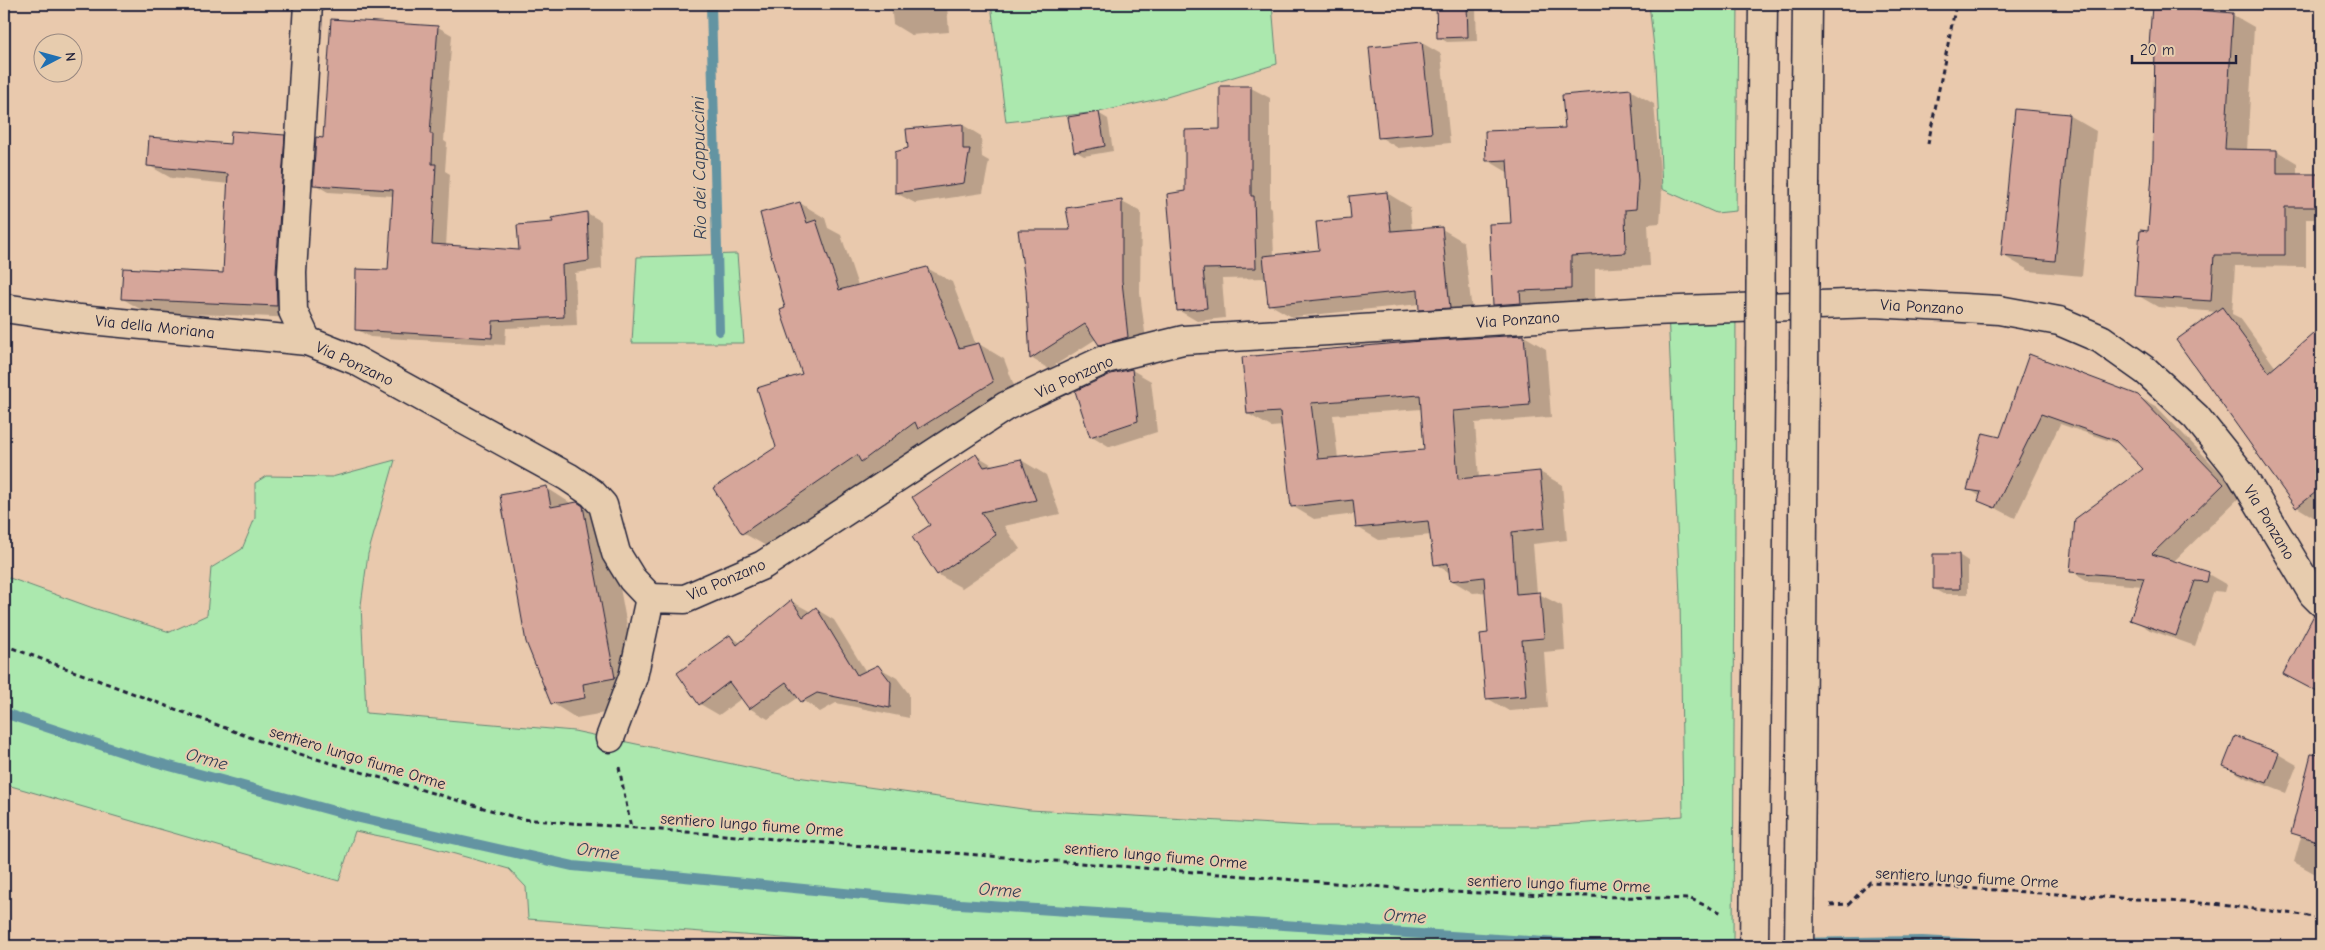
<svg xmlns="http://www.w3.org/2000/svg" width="2325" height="950" font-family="'Comic Neue',sans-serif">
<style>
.green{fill:#abe8ae;stroke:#668574}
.shadow{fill:#0003;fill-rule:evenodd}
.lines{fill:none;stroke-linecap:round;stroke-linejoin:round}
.stream{stroke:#6394a2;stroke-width:10}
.building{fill:#d6a69a;stroke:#22223b;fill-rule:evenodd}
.minor-casing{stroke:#22223b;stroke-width:31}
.highway-casing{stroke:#22223b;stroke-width:31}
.path{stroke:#22223b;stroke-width:3;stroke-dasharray:5 4;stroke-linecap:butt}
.minor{stroke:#e7ccae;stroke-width:28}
.highway{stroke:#e7ccae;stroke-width:28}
.highway-bridge-casing{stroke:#22223b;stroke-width:31;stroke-linecap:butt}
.highway-bridge{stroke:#e7ccae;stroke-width:28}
.labels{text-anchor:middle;stroke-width:4;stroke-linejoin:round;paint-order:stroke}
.street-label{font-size:16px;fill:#22223b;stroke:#e7ccae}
.water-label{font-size:18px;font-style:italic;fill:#323e55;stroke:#e7ccae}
</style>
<rect width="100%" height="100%" fill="#e9c9ad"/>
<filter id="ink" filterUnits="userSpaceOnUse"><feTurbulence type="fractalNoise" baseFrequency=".02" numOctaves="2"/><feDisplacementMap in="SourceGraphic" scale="10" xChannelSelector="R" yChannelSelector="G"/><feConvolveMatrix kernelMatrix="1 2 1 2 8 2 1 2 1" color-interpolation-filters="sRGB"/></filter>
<g filter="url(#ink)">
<g class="green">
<path d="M 991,4 L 1272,4 L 1277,64 L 1167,97 L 1099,112 L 1006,122 Z"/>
<path d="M 1649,4 L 1738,4 L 1736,211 L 1716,213 L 1662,189 L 1656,64 Z"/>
<path d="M 737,254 L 744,343 L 632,343 L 637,257 Z"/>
<path d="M 1736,308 L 1733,946 L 890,946 L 528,919 L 526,887 L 509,869 L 419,844 L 355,831 L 339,881 L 4,784 L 4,576 L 93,608 L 170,632 L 207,615 L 211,568 L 242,549 L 255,518 L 255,483 L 266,476 L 332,477 L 395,460 L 368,554 L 361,605 L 366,713 L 574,731 L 790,776 L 1030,810 L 1308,826 L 1547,826 L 1683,816 L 1680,597 L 1668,310 Z"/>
</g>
<g class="shadow">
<path d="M 891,4 L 943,4 L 947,6 L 949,32 L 911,35 L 893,24 Z"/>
<path d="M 1467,5 L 1476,10 L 1477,41 L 1447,42 L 1438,37 Z"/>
<path d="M 2153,8 L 2233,15 L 2254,27 L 2247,150 L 2277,151 L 2297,163 L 2297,176 L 2321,176 L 2321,219 L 2306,219 L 2306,267 L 2235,266 L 2232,314 L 2240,318 L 2276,368 L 2312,336 L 2321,341 L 2321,512 L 2315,518 L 2297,507 L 2217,312 L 2158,307 L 2137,295 L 2150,232 L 2154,158 L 2157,49 L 2151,46 Z"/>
<path d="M 438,27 L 452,35 L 444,141 L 447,143 L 445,171 L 450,174 L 446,247 L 520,252 L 554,224 L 587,213 L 601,221 L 602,269 L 575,273 L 577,325 L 506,328 L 505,345 L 370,337 L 356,329 L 389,271 L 394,196 L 328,192 L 314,184 L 325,139 Z"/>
<path d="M 1422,43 L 1441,54 L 1450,143 L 1398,148 L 1380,137 Z"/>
<path d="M 1251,88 L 1270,98 L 1270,206 L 1272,208 L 1274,256 L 1321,251 L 1352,220 L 1387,193 L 1410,207 L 1412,231 L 1442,229 L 1464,242 L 1473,320 L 1443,322 L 1420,309 L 1420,304 L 1292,317 L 1269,304 L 1266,278 L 1222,279 L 1225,318 L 1197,321 L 1178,310 L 1187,192 L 1221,130 Z"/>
<path d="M 1630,90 L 1654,104 L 1662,195 L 1660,223 L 1648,224 L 1650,266 L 1595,269 L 1595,303 L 1518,318 L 1494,304 L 1513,224 L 1509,173 L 1487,160 L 1566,129 Z"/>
<path d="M 1098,113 L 1108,119 L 1113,151 L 1084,156 L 1075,151 Z"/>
<path d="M 2068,115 L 2096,131 L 2082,276 L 2030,271 L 2002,255 Z"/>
<path d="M 963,125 L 981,136 L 982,157 L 989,161 L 983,193 L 915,203 L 896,193 L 909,149 Z"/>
<path d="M 284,136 L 307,149 L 299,318 L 145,312 L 123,299 L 224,274 L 229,184 L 171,178 L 148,165 Z"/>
<path d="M 1122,202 L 1141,212 L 1140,293 L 1147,348 L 1119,355 L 1100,344 L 1096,339 L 1049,369 L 1031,358 L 1027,289 L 1071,231 Z"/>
<path d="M 800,203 L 825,218 L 828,228 L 841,235 L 858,286 L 927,268 L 952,282 L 976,345 L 979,344 L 1004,359 L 1018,396 L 887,476 L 878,471 L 768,547 L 743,533 L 777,448 L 803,375 L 787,309 Z"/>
<path d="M 1524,336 L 1546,349 L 1551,417 L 1475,423 L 1479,479 L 1540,472 L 1562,485 L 1567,540 L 1533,544 L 1537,593 L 1562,606 L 1565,650 L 1544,652 L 1548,708 L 1509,711 L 1487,698 L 1489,634 L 1487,592 L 1473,593 L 1451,580 L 1450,573 L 1435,564 L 1431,535 L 1379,540 L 1357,527 L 1356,514 L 1314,519 L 1292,506 L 1283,426 L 1271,427 L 1248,414 ZM 1422,409 L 1426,451 L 1338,459 L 1333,415 Z"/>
<path d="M 2030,355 L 2137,396 L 2157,407 L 2242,495 L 2173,562 L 2208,574 L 2227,585 L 2225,592 L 2214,591 L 2195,646 L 2150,630 L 2132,619 L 2143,586 L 2090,582 L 2071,571 L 2145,470 L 2122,445 L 2060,424 L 2015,518 L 1980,500 L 1981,497 L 1969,489 L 2001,438 Z"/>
<path d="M 1132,370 L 1151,381 L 1157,432 L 1110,447 L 1092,436 Z"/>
<path d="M 976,455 L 994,466 L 1021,460 L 1046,475 L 1060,514 L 1004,526 L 1020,549 L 962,588 L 937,574 L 932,526 Z"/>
<path d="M 547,488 L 572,504 L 577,503 L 608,522 L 639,692 L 607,698 L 610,712 L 576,718 L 552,703 Z"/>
<path d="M 1959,555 L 1968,561 L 1968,594 L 1943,594 L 1934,589 Z"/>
<path d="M 791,601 L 811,612 L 816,609 L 834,620 L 866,672 L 878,667 L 897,678 L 909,694 L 909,718 L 836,703 L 820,712 L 799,697 L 768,719 L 749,708 L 742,698 L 719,715 L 700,704 L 730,636 L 741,643 Z"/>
<path d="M 2312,621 L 2321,626 L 2321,694 L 2309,687 Z"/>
<path d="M 2278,754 L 2297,765 L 2286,793 L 2244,777 L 2225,766 Z"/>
<path d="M 2301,800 L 2321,804 L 2321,877 L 2294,862 L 2301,837 L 2293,833 Z"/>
</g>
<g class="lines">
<g class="stream">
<path d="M 711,4 L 719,331"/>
<path d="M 4,713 L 137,757 L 356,817 L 573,866 L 945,903 L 1605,946 L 1922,941 L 2016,946"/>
</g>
</g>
<g class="building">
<path d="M 1467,4 L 1468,37 L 1437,38 L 1436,5 Z"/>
<path d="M 2152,6 L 2233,13 L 2225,149 L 2277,150 L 2277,174 L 2321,174 L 2321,207 L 2285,207 L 2285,255 L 2214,255 L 2211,301 L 2135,296 L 2140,230 L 2148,231 L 2153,158 L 2155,47 L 2149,46 Z"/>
<path d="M 331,19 L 438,26 L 430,134 L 433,134 L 432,164 L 436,164 L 432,244 L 519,250 L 517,225 L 553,222 L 551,218 L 587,212 L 589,261 L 562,265 L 564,317 L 493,321 L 492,338 L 355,330 L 356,269 L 388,270 L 393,190 L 313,185 L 316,137 L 323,138 Z"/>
<path d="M 1422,42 L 1432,133 L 1378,138 L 1369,47 Z"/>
<path d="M 1220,86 L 1251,86 L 1251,196 L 1254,196 L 1256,268 L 1203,269 L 1207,308 L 1177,311 L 1167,194 L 1185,191 L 1185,130 L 1220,129 Z"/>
<path d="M 1631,89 L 1638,181 L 1636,209 L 1625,210 L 1626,253 L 1571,256 L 1571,289 L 1520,291 L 1521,303 L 1493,305 L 1489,224 L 1511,223 L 1507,160 L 1486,161 L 1485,131 L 1565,128 L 1562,95 Z"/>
<path d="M 2015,109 L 2069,114 L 2055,261 L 2001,256 Z"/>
<path d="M 1099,112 L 1105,146 L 1074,152 L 1068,117 Z"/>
<path d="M 963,124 L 963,149 L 970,149 L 964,183 L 895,193 L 895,152 L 908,148 L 906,129 Z"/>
<path d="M 231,131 L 285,135 L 276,272 L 277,306 L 121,299 L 123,268 L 223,273 L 228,174 L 147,166 L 149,137 L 230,144 Z"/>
<path d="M 1387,192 L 1391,231 L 1442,227 L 1450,308 L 1419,310 L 1418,290 L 1268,305 L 1263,256 L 1319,250 L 1316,222 L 1351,219 L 1349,196 Z"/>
<path d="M 1122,200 L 1122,281 L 1128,337 L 1099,345 L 1085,324 L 1030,359 L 1026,289 L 1018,230 L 1070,230 L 1066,208 Z"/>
<path d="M 800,202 L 807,223 L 816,220 L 839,290 L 927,267 L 959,348 L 979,343 L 993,382 L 918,429 L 915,422 L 861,462 L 857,455 L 742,534 L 713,488 L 776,447 L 757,388 L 802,374 L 780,310 L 785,308 L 760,213 Z"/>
<path d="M 2222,307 L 2269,372 L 2321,327 L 2321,488 L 2296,508 L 2176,340 Z"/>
<path d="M 1524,335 L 1530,405 L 1453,411 L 1458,479 L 1540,471 L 1545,528 L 1512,532 L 1516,594 L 1540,592 L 1544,638 L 1522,640 L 1526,696 L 1486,699 L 1480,634 L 1488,633 L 1484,577 L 1450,581 L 1448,563 L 1434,565 L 1428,521 L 1356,528 L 1353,500 L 1291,507 L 1280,412 L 1247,414 L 1242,357 L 1421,341 ZM 1420,395 L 1424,450 L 1318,459 L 1311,403 Z"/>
<path d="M 2029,354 L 2138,395 L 2224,484 L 2152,554 L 2209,572 L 2207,582 L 2195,581 L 2176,636 L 2130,620 L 2144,578 L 2070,572 L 2075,519 L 2143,469 L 2115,440 L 2041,414 L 1995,508 L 1978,501 L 1981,492 L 1967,490 L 1983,433 L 2000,437 Z"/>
<path d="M 1132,369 L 1138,421 L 1090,437 L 1075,391 L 1111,374 Z"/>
<path d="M 976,454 L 984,467 L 1021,459 L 1036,500 L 981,512 L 996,535 L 937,575 L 912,537 L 930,525 L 912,497 Z"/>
<path d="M 547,486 L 551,507 L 577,502 L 583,506 L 615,678 L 583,684 L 585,698 L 551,704 L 526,642 L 500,495 Z"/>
<path d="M 1933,554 L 1959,554 L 1960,589 L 1933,589 Z"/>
<path d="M 791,600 L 803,617 L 816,607 L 857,675 L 878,665 L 891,682 L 890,708 L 817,693 L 801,702 L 786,682 L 749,709 L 729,682 L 699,705 L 677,673 L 730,635 L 737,645 Z"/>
<path d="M 2314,615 L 2321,617 L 2321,694 L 2283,674 Z"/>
<path d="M 2235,736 L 2279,753 L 2267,783 L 2223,766 Z"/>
<path d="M 2311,754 L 2321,755 L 2321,842 L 2291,833 Z"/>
</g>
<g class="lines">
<g class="minor-casing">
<g id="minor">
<path d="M 308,4 L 292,273 L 293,311 L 307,341 L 355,360 L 568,477 L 592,493 L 603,505 L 616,553 L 632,579 L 650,598"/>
<path d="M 4,308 L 80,319 L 307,341"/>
<path d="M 610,738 L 633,677 L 650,598 L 685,599 L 763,565 L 1006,406 L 1106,359 L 1183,340 L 1651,311 L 1874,303 L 1999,310 L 2059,321 L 2101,339 L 2146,371 L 2196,417 L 2240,472 L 2313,594 L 2321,602"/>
</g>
</g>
<g class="highway-casing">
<g id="highway">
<path d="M 1805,183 L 1807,4"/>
<path d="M 1761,185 L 1763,4"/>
<path d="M 1801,774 L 1804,383"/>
<path d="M 1756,777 L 1760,393"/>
</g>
</g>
<g class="path">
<path d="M 1928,144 L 1956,4"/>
<path d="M 4,645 L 276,747 L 521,819 L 1448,892 L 1691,899 L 1722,913"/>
<path d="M 619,767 L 631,828"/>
<path d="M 1830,905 L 1849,904 L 1870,882 L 2213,904 L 2304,915 L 2321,919"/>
</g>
<use href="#minor" class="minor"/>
<use href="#highway" class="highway"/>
<g class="highway-bridge-casing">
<g id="highway-bridge">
<path d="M 1804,383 L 1805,183"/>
<path d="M 1760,393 L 1761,185"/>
<path d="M 1754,946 L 1756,777"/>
<path d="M 1799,946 L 1801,774"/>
</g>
</g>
<use href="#highway-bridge" class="highway-bridge"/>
</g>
</g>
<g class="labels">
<g class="street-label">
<text transform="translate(1922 306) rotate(3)" y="6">Via Ponzano</text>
<text transform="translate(1518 319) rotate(-4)" y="6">Via Ponzano</text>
<text transform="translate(155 326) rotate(6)" y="6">Via della Moriana</text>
<text transform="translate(355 363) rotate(25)" y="6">Via Ponzano</text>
<text transform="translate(1074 376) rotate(-24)" y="6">Via Ponzano</text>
<text transform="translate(2270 522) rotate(59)" y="6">Via Ponzano</text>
<text transform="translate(726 579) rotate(-23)" y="6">Via Ponzano</text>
<text transform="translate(358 757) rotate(17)" y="6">sentiero lungo fiume Orme</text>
<text transform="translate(752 824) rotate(4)" y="6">sentiero lungo fiume Orme</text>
<text transform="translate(1156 855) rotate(5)" y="6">sentiero lungo fiume Orme</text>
<text transform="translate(1967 877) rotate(3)" y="6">sentiero lungo fiume Orme</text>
<text transform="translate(1559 883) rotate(2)" y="6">sentiero lungo fiume Orme</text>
</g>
<g class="water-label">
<text transform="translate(699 168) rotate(-91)" y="6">Rio dei Cappuccini</text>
<text transform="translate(207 759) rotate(15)" y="6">Orme</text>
<text transform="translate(598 851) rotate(7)" y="6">Orme</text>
<text transform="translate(1000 890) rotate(4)" y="6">Orme</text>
<text transform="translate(1405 916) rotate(4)" y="6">Orme</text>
</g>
</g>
<rect width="2325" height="950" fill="none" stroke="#e7ccae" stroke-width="20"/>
<rect x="10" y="10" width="2305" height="930" fill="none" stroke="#22223b" stroke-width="2" filter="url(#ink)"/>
<g transform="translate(58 58) rotate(84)"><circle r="24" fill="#e7ccae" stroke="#988880"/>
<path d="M0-4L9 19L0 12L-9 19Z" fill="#1f6fb2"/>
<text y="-8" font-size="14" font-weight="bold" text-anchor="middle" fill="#22223b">N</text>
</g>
<path d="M2132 55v8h104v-8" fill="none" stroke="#22223b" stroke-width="2.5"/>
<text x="2140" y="55" font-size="15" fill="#22223b" stroke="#e7ccae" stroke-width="4" paint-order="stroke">20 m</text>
</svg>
